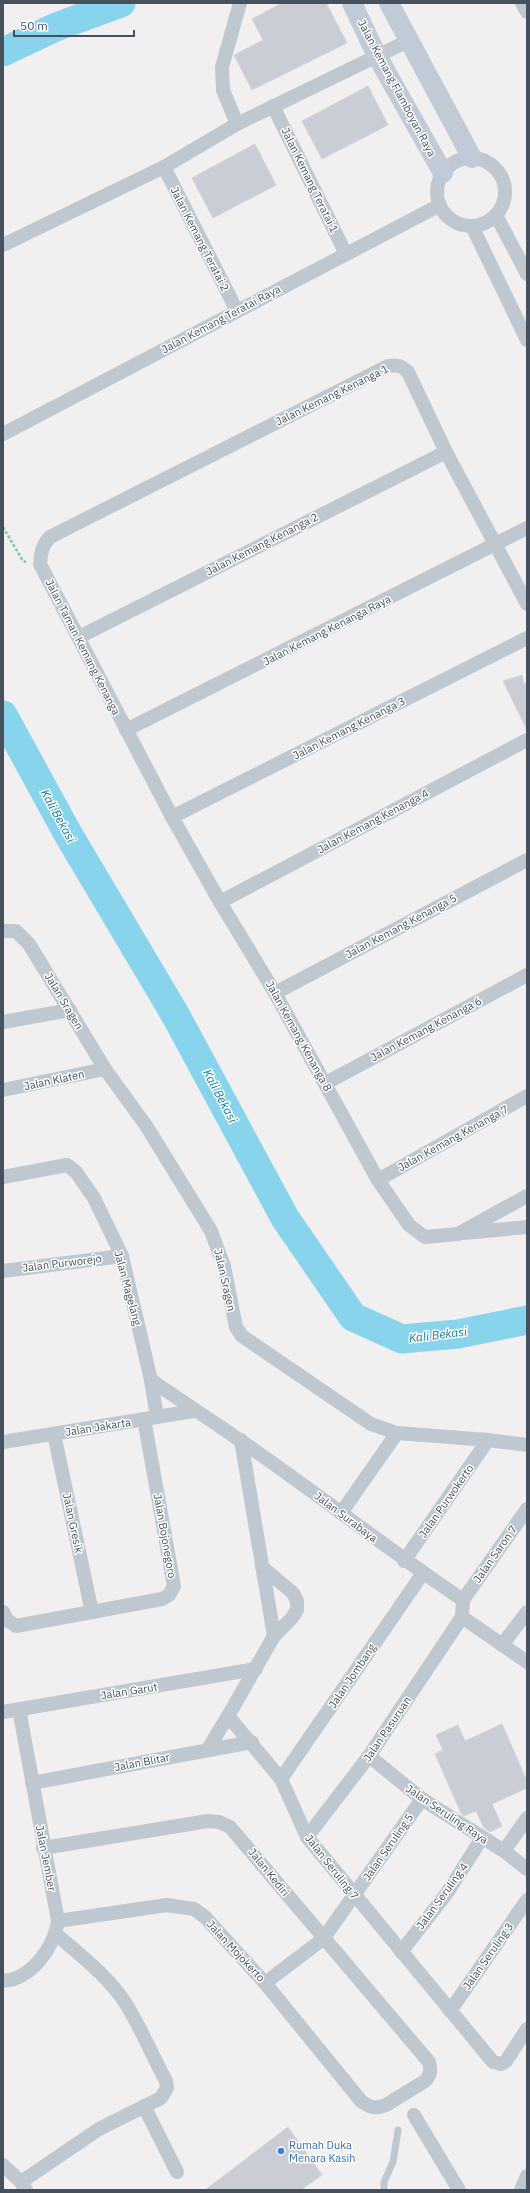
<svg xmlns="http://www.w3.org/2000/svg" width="530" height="2193" font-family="'IBM Plex Sans',sans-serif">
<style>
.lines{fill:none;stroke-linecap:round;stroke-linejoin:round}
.river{stroke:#89d4ed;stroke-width:29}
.building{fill:#cacdd5;stroke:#d3d5da}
.path{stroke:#74cea5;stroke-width:2.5;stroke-dasharray:3 2;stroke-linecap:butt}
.lane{stroke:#bfc8d1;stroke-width:7}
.street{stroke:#bfc8d1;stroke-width:14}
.secondary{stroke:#c1cbd8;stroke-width:20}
.shop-dot{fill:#3f7fe0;stroke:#fff;stroke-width:1.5}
.labels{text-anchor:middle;stroke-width:3;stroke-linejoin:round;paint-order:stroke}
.street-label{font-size:11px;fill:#46515d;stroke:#fff}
.shop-label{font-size:11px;fill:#366cbe;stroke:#fff;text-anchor:start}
.water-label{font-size:12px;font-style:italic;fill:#0a7ea4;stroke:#fff}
</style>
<rect width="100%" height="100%" fill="#f1efef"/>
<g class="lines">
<g class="river">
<path d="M 3,52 L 56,27 L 121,3"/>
<path d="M 3,715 L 68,834 L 176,1016 L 285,1218 L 353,1317 L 402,1339 L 458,1334 L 527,1320"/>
</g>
</g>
<g class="building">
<path d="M 282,3 L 326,3 L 347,43 L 252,90 L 234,55 L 263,40 L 252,19 Z"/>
<path d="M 368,86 L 388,125 L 322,159 L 302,121 Z"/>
<path d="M 255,144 L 276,185 L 213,218 L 192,178 Z"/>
<path d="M 522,675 L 524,684 L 527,683 L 527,730 L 503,681 Z"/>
<path d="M 502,1724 L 527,1781 L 527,1788 L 492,1804 L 502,1826 L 490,1832 L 484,1828 L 476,1811 L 464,1816 L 461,1813 L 435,1754 L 443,1750 L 436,1735 L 458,1725 L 465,1741 Z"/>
<path d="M 288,2127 L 322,2175 L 301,2190 L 205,2190 Z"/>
</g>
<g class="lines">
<path class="path" d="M 3,527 L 23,561 L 26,562"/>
<path class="lane" d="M 384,2190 L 384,2182 L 393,2162 L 398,2130"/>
<g class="street">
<path d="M 522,3 L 527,12"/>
<path d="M 273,106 L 346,254"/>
<path d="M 237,124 L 223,90 L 222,67 L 240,3"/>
<circle cx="471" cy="192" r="34"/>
<path d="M 164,167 L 237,311"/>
<path d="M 496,215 L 527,274"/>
<path d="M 472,226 L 527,340"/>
<path d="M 3,245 L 164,167 L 237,124 L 408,41"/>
<path d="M 3,434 L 440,205"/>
<path d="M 527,604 L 446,452 L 408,372 C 401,365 397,365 388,366 L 50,537 C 42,546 41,552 40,564 L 172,817 L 220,902 L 275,993 L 378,1180 L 409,1225 L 425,1237 L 458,1234 L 527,1196"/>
<path d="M 79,637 L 446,452"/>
<path d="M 126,730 L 527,528"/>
<path d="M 172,817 L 527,638"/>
<path d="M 220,902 L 527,740"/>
<path d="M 3,931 L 16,931 L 29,944 L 105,1069 L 147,1127 L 211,1231 L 224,1266 L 236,1327 L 242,1336 L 371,1424 L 397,1433 L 488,1440 L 527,1445"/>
<path d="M 275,993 L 527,860"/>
<path d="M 3,1022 L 70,1010"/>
<path d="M 326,1083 L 527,975"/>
<path d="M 3,1090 L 105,1069"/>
<path d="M 3,1177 L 67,1165 L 76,1172 L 94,1198 L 122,1256 L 151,1380 L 157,1417"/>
<path d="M 378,1180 L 527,1096"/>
<path d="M 464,1233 L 527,1227"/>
<path d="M 3,1271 L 122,1256"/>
<path d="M 151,1380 C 181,1401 211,1420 241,1441 C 316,1492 387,1549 463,1600 L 462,1617 L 527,1662"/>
<path d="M 54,1434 L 92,1612"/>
<path d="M 241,1440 L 274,1636"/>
<path d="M 3,1442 L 194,1411"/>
<path d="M 341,1513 L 397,1433"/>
<path d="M 404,1561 L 488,1440"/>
<path d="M 262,1567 L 293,1593 L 297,1601 L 297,1610 L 292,1618 L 274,1636 L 228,1716 L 281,1779 L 307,1837 L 493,2062 L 501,2064 L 506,2061 L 527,2029"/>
<path d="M 463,1600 L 527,1509"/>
<path d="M 3,1612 L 7,1620 L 16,1626 L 162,1599 L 169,1595 L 174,1586 L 144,1419"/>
<path d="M 502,1645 L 527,1612"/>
<path d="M 3,1712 L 256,1669"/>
<path d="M 208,1749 L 228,1716"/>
<path d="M 369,1756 L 422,1799 L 504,1851 L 527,1869"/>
<path d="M 281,1779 L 423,1573"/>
<path d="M 32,1783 L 252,1742"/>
<path d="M 307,1837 L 369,1756 L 462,1617"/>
<path d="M 43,1848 L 208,1821 L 219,1822 L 230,1827 L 429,2062 C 431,2070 431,2075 425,2081 L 386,2105 C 376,2109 370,2108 361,2101 L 265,1983 L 205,1917 L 194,1909 L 167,1905 L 58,1921"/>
<path d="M 504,1851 L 527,1818"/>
<path d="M 401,1952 L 447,1893 L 482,1838"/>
<path d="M 3,1981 C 32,1979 54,1947 58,1921 L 19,1709"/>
<path d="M 265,1983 L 323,1939 L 422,1799"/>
<path d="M 450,2011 L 527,1900"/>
<path d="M 144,2106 L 177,2172"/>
<path d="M 414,2115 L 459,2190"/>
<path d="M 3,2165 L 21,2182 L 26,2190"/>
<path d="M 21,2182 L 99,2129 L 161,2098 L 167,2088 L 166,2081 C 152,2055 141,2028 126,2004 C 108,1976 80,1955 56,1934"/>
<path d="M 521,2190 L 527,2176"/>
</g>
<g class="secondary">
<path d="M 352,3 L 377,56 L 443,173"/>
<path d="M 389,3 L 472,158"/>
</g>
</g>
<circle class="shop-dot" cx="281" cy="2151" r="4"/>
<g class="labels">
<g class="street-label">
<text transform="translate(397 88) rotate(62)" y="4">Jalan Kemang Flamboyan Raya</text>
<text transform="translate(310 180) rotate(64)" y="4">Jalan Kemang Teratai 1</text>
<text transform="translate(200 239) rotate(63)" y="4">Jalan Kemang Teratai 2</text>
<text transform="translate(221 319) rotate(-28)" y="4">Jalan Kemang Teratai Raya</text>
<text transform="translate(332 395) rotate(-26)" y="4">Jalan Kemang Kenanga 1</text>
<text transform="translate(262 544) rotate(-27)" y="4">Jalan Kemang Kenanga 2</text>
<text transform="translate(327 630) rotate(-27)" y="4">Jalan Kemang Kenanga Raya</text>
<text transform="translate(83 647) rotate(63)" y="4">Jalan Taman Kemang Kenanga</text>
<text transform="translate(349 728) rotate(-27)" y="4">Jalan Kemang Kenanga 3</text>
<text transform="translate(373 821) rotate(-28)" y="4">Jalan Kemang Kenanga 4</text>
<text transform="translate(401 926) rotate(-28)" y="4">Jalan Kemang Kenanga 5</text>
<text transform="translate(64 1001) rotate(59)" y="4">Jalan Sragen</text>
<text transform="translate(426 1029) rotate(-28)" y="4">Jalan Kemang Kenanga 6</text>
<text transform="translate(299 1036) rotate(61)" y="4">Jalan Kemang Kenanga 8</text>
<text transform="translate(54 1080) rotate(-12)" y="4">Jalan Klaten</text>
<text transform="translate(453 1138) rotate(-29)" y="4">Jalan Kemang Kenanga 7</text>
<text transform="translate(62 1263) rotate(-7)" y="4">Jalan Purworejo</text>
<text transform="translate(225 1280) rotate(77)" y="4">Jalan Sragen</text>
<text transform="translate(128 1288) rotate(75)" y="4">Jalan Magelang</text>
<text transform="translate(98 1427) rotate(-9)" y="4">Jalan Jakarta</text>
<text transform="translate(446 1501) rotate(-55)" y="4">Jalan Purwokerto</text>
<text transform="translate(346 1517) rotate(37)" y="4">Jalan Surabaya</text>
<text transform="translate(73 1523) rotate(78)" y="4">Jalan Gresik</text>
<text transform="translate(165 1536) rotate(80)" y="4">Jalan Bojonegoro</text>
<text transform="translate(495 1554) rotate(-55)" y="4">Jalan Saron 7</text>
<text transform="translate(352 1676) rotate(-56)" y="4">Jalan Jombang</text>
<text transform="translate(129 1691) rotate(-9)" y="4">Jalan Garut</text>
<text transform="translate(387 1729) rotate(-56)" y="4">Jalan Pasuruan</text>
<text transform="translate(142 1762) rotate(-11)" y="4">Jalan Blitar</text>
<text transform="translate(447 1814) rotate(34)" y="4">Jalan Seruling Raya</text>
<text transform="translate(388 1847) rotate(-55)" y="4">Jalan Seruling 5</text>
<text transform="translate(46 1858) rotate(79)" y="4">Jalan Jember</text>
<text transform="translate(332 1867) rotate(52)" y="4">Jalan Seruling 7</text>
<text transform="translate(269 1872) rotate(51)" y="4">Jalan Kediri</text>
<text transform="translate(442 1896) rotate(-54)" y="4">Jalan Seruling 4</text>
<text transform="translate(236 1951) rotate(47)" y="4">Jalan Mojokerto</text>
<text transform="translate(488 1956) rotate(-55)" y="4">Jalan Seruling 3</text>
</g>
<g class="shop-label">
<text x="289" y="2149">Rumah Duka<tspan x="289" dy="13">Menara Kasih</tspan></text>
</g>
<g class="water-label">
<text transform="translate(58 816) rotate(61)" y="4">Kali Bekasi</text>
<text transform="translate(220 1096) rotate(62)" y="4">Kali Bekasi</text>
<text transform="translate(438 1335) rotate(-7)" y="4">Kali Bekasi</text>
</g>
</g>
<rect width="530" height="2193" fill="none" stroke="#46515d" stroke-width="8"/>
<path d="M14 30v6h120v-6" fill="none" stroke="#46515d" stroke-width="2"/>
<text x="20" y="30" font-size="12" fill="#46515d" stroke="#ffffff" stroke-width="3" paint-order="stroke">50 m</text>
</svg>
